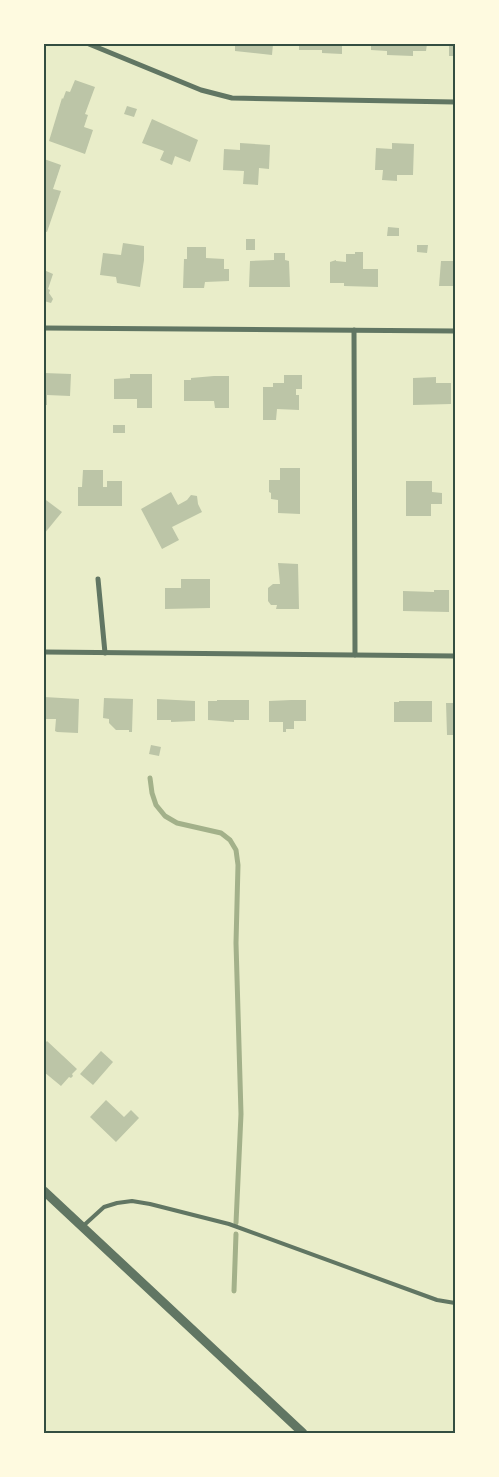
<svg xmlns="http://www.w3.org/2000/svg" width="499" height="1477" font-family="'Noto Sans',sans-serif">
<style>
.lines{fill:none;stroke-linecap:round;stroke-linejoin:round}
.stream{stroke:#a3b18a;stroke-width:5}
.building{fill:#bcc5a7}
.service{stroke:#617663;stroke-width:4}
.minor{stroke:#617663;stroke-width:5}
.tertiary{stroke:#617663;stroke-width:9}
.neatline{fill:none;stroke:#344e41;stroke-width:2}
</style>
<rect width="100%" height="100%" fill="#e9edc9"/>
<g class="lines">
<g class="stream">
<path d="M 150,778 L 152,793 L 156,805 L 165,816 L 177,823 L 221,833 L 230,840 L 236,850 L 238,865 L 236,943 L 241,1114 L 236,1223"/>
<path d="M 234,1291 L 236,1234"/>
</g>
</g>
<g class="building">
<path d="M 235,44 L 273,44 L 272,55 L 235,51 Z"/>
<path d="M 299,44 L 342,44 L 342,54 L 322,53 L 322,50 L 299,50 Z"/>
<path d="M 371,44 L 427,44 L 426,51 L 413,51 L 413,56 L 387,55 L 387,51 L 371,50 Z"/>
<rect x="449" y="44" width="6" height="12"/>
<path d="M 75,80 L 95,87 L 85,114 L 88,115 L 84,127 L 93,130 L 85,154 L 49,141 L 62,98 L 63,99 L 66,91 L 70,92 Z"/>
<path d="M 127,106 L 137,109 L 134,117 L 124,114 Z"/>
<path d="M 152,119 L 198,140 L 190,162 L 175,156 L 172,165 L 160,160 L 164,151 L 142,143 Z"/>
<path d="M 240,143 L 270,145 L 269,169 L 259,168 L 258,185 L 243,184 L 244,171 L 223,170 L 224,149 L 240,150 Z"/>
<path d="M 392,143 L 414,144 L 413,175 L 397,175 L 397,181 L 382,180 L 383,170 L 375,170 L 376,148 L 392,149 Z"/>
<path d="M 44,159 L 61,165 L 53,189 L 61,191 L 47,232 L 44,231 Z"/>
<path d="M 388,227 L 399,228 L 399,236 L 387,236 Z"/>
<rect x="246" y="239" width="9" height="11"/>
<path d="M 123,243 L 144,246 L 144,260 L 140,287 L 117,283 L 116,277 L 100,275 L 103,253 L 121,255 Z"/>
<path d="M 417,245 L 428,245 L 427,253 L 417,252 Z"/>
<path d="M 187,247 L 206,247 L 206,258 L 224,259 L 224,269 L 229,269 L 229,281 L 205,282 L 204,288 L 183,288 L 184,259 L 187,259 Z"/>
<path d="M 355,252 L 363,252 L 363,269 L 378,269 L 378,287 L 344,286 L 344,283 L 330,283 L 330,262 L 336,260 L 336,261 L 346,262 L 346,254 L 355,254 Z"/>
<path d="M 274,253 L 285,253 L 285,260 L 289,261 L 290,287 L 249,287 L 250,261 L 274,260 Z"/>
<path d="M 441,261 L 455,261 L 455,286 L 439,286 Z"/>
<path d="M 44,270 L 53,274 L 48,289 L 50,290 L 49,293 L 53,299 L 51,303 L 44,301 Z"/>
<path d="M 44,373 L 71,374 L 70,396 L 47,395 L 47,405 L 44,405 Z"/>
<path d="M 130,374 L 152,374 L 152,408 L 137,408 L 137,399 L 114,399 L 114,379 L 130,378 Z"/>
<path d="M 284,375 L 302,375 L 302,389 L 296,389 L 296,395 L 299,395 L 299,410 L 277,409 L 276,420 L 263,420 L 263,387 L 273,387 L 273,383 L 284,383 Z"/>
<path d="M 214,376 L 229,376 L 229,408 L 215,408 L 214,401 L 184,401 L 184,380 L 191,380 L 191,378 Z"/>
<path d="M 436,377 L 436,383 L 451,383 L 451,404 L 413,405 L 413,378 Z"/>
<rect x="113" y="425" width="12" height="8"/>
<path d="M 280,468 L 300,468 L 300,514 L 278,513 L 278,500 L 271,499 L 271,493 L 269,492 L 269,480 L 280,480 Z"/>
<path d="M 83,470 L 103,470 L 103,487 L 107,487 L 107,481 L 122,481 L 122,506 L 78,506 L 78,487 L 82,487 Z"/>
<path d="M 406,481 L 432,481 L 432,492 L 442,493 L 442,504 L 431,504 L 431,516 L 406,516 Z"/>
<path d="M 171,492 L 178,505 L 187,500 L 191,495 L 197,496 L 198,504 L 202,512 L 172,527 L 179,540 L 162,549 L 141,509 Z"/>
<path d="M 46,500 L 62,512 L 44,534 L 44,502 Z"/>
<path d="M 278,563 L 298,564 L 299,609 L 276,609 L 277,605 L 271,605 L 268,601 L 268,588 L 273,584 L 280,584 Z"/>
<path d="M 181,579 L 210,579 L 210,608 L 165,609 L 165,588 L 181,588 Z"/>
<path d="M 434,590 L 449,590 L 449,612 L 403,611 L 403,591 L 434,592 Z"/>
<path d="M 44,697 L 79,699 L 78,733 L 57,732 L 55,731 L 56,719 L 44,719 Z"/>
<path d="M 104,698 L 133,699 L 132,732 L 129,732 L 129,730 L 116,730 L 109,723 L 109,719 L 103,718 Z"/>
<path d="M 157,699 L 195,701 L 195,721 L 171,722 L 171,720 L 157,720 Z"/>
<path d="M 217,700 L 249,700 L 249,720 L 234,720 L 234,722 L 208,720 L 208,701 L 217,701 Z"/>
<path d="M 291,700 L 306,700 L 306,721 L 294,721 L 294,729 L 286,729 L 286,732 L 283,732 L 283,722 L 269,722 L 269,701 Z"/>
<path d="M 399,701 L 432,701 L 432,722 L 394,722 L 394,702 L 399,702 Z"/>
<path d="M 446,703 L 455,703 L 455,735 L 447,735 Z"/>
<path d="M 151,745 L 161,747 L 159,756 L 149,754 Z"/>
<path d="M 47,1041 L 77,1069 L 72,1074 L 73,1076 L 71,1078 L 69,1077 L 61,1086 L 44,1072 L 44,1044 Z"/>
<path d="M 101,1051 L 113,1062 L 93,1085 L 80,1074 Z"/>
<path d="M 106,1100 L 124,1117 L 131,1110 L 139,1118 L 116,1142 L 90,1117 Z"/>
</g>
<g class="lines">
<path class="service" d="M 82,1227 L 104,1207 L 117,1203 L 132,1201 L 150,1204 L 229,1224 L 437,1300 L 455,1303"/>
<g class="minor">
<path d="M 89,44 L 201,90 L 232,98 L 455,102"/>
<path d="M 44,328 L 455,331"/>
<path d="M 354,330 L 355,655"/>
<path d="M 98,579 L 105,653"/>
<path d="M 44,652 L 455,656"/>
</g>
<path class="tertiary" d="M 44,1191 L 303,1433"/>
</g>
<rect width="499" height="1477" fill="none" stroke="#fefae0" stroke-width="90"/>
<rect x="45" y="45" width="409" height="1387" class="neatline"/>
</svg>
